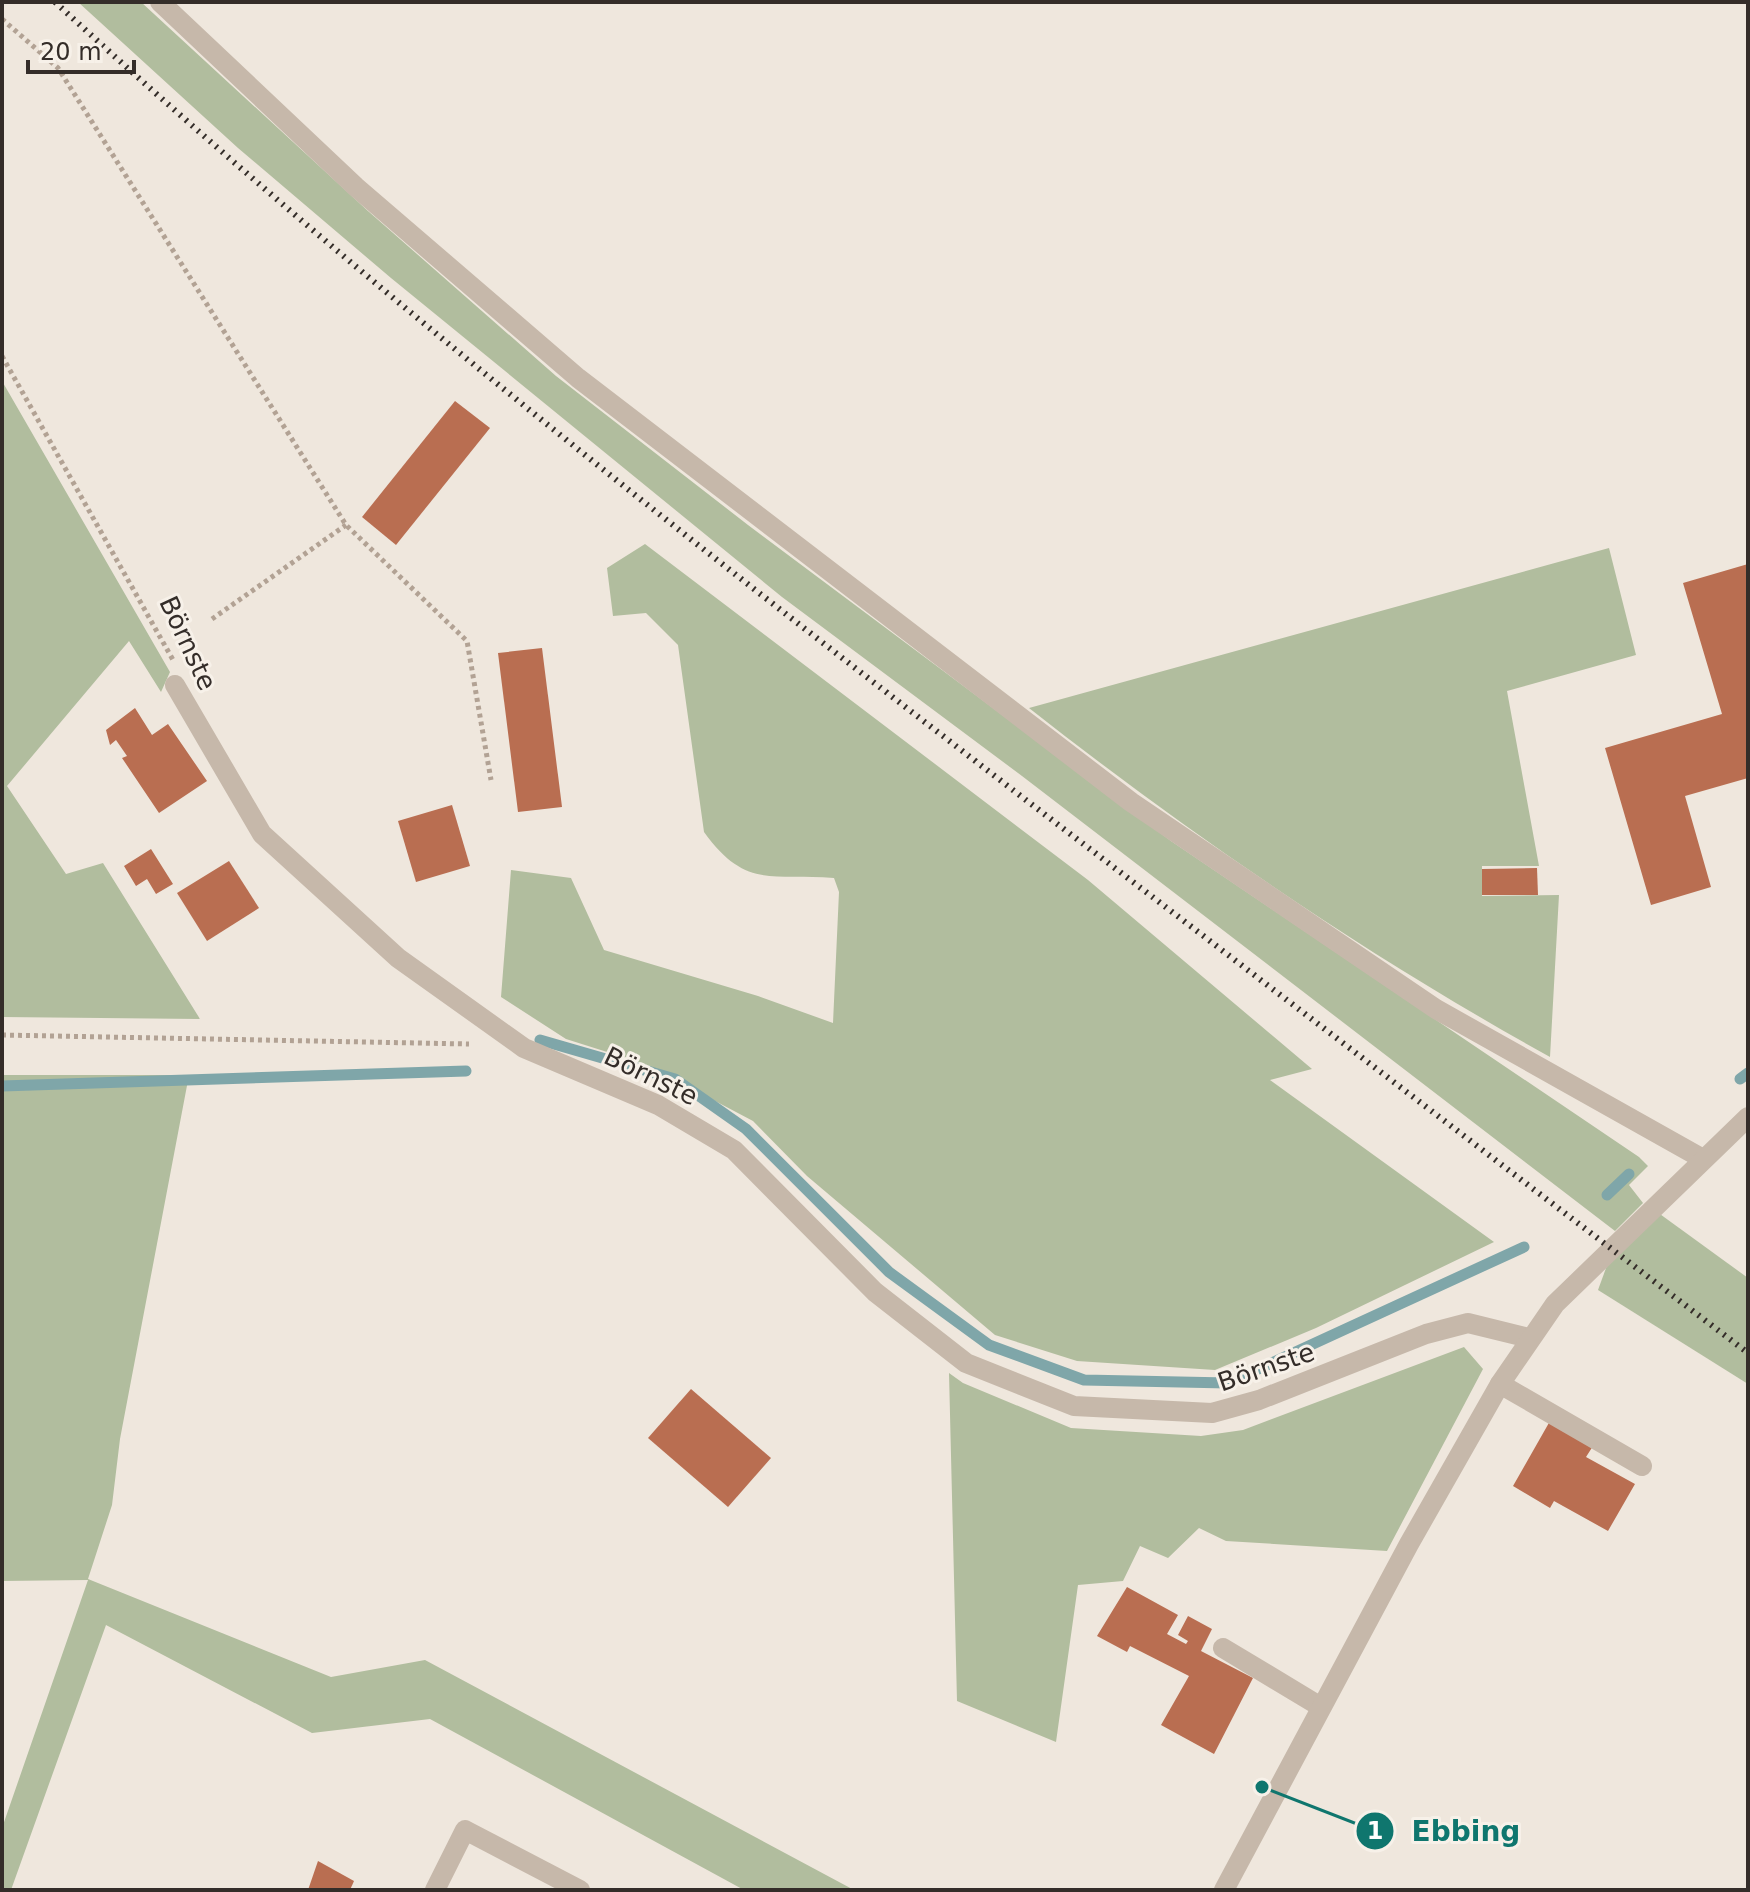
<svg xmlns="http://www.w3.org/2000/svg" width="1750" height="1892" font-family="'DejaVu Sans',sans-serif">
<style>
.green{fill:#b1bd9e}
.lines{fill:none;stroke-linecap:round;stroke-linejoin:round}
.stream{stroke:#7fa6a9;stroke-width:11}
.building{fill:#b96e51}
.path{stroke:#b2a294;stroke-width:5;stroke-dasharray:4 4;stroke-linecap:butt}
.lane{stroke:#c6b8aa;stroke-width:20}
.street{stroke:#c6b8aa;stroke-width:20}
.rail{stroke:#342d29;stroke-width:6;stroke-dasharray:2 6;stroke-linecap:butt}
.labels{text-anchor:middle;stroke-width:6;stroke-linejoin:round;paint-order:stroke}
.street-label{font-size:26px;fill:#342d29;stroke:#f7f1e9}
.leader{fill:none;stroke:#0f766e;stroke-width:3}
.callout-dot{fill:#0f766e;stroke:#f7f1e9;stroke-width:3}
.mark-label{font-size:24px;text-anchor:middle;font-weight:bold;fill:#fff}
.callout-label{font-size:28px;text-anchor:middle;font-weight:bold;fill:#0f766e;stroke:#f7f1e9;stroke-width:6;stroke-linejoin:round;paint-order:stroke}
</style>
<rect width="100%" height="100%" fill="#efe7dd"/>
<g class="green">
<path d="M 78,2 L 141,2 L 368,211 L 556,376 L 748,525 L 1171,841 L 1639,1157 L 1648,1166 L 1629,1185 L 1643,1203 L 1615,1231 L 1022,776 L 782,597 L 391,278 L 238,148 Z"/>
<path d="M 2,381 L 170,672 L 161,692 L 129,641 L 7,786 L 66,874 L 103,863 L 200,1019 L 2,1017 Z"/>
<path d="M 645,544 L 1088,880 L 1312,1069 L 1270,1080 L 1494,1242 L 1316,1328 L 1215,1370 L 1077,1361 L 995,1335 L 807,1176 L 753,1121 L 645,1064 L 566,1039 L 501,997 L 511,870 L 571,878 L 604,950 L 758,996 L 833,1023 L 839,892 L 834,878 C 772,873 746,890 704,832 L 678,645 L 646,613 L 613,616 L 607,568 Z"/>
<path d="M 1609,548 L 1636,655 L 1507,691 L 1539,866 L 1482,866 L 1482,896 L 1559,895 L 1550,1057 C 1368,956 1193,837 1029,708 Z"/>
<path d="M 2,1075 L 189,1075 L 120,1439 L 112,1505 L 88,1579 L 331,1677 L 425,1660 L 854,1890 L 744,1890 L 430,1719 L 312,1733 L 106,1625 L 11,1890 L 2,1890 L 2,1828 L 88,1580 L 2,1581 Z"/>
<path d="M 1653,1209 L 1748,1278 L 1748,1384 L 1598,1290 L 1613,1249 Z"/>
<path d="M 1464,1347 L 1483,1369 L 1387,1551 L 1226,1541 L 1199,1528 L 1168,1558 L 1140,1546 L 1123,1581 L 1078,1585 L 1056,1742 L 957,1701 L 949,1373 L 963,1383 L 1071,1428 L 1201,1436 L 1243,1430 Z"/>
</g>
<g class="lines">
<g class="stream">
<path d="M 540,1040 L 675,1079 L 746,1129 L 889,1272 L 989,1345 L 1084,1380 L 1228,1383 L 1524,1247"/>
<path d="M 1740,1079 L 1748,1073"/>
<path d="M 2,1086 L 466,1071"/>
<path d="M 1607,1195 L 1629,1174"/>
</g>
</g>
<g class="building">
<path d="M 455,401 L 490,428 L 396,545 L 362,517 Z"/>
<path d="M 1748,564 L 1748,778 L 1685,796 L 1711,887 L 1651,905 L 1605,748 L 1722,714 L 1683,583 Z"/>
<path d="M 542,648 L 562,807 L 518,812 L 498,653 Z"/>
<path d="M 135,708 L 152,735 L 168,724 L 207,781 L 159,813 L 122,758 L 127,756 L 116,740 L 110,745 L 106,730 Z"/>
<path d="M 452,805 L 470,866 L 416,882 L 398,821 Z"/>
<path d="M 151,849 L 173,884 L 156,894 L 147,879 L 136,886 L 124,866 Z"/>
<path d="M 229,861 L 259,908 L 207,941 L 177,893 Z"/>
<path d="M 1537,868 L 1538,895 L 1482,895 L 1482,869 Z"/>
<path d="M 691,1389 L 771,1458 L 728,1507 L 648,1438 Z"/>
<path d="M 1550,1421 L 1593,1446 L 1586,1457 L 1635,1484 L 1608,1531 L 1554,1501 L 1550,1508 L 1513,1486 Z"/>
<path d="M 1127,1587 L 1178,1615 L 1167,1634 L 1186,1644 L 1188,1641 L 1178,1635 L 1188,1616 L 1212,1629 L 1201,1651 L 1253,1678 L 1214,1754 L 1161,1725 L 1189,1676 L 1130,1646 L 1127,1652 L 1097,1636 Z"/>
<path d="M 318,1861 L 354,1881 L 350,1890 L 308,1890 Z"/>
</g>
<g class="lines">
<g class="path">
<path d="M 2,19 L 58,68 L 346,525 L 467,641 L 491,780"/>
<path d="M 2,356 L 173,660"/>
<path d="M 212,619 L 346,525"/>
<path d="M 2,1035 L 469,1044"/>
</g>
<g class="lane">
<path d="M 1500,1384 L 1642,1466"/>
<path d="M 1223,1648 L 1321,1707"/>
<path d="M 435,1890 L 465,1830 L 580,1890"/>
</g>
<g class="street">
<path d="M 160,2 L 356,187 L 578,378 L 1131,802 L 1436,1009 L 1703,1159"/>
<path d="M 175,685 L 262,834 L 398,958 L 524,1048 L 658,1105 L 734,1150 L 875,1292 L 966,1363 L 1074,1406 L 1212,1413 L 1259,1400 L 1426,1334 L 1468,1323 L 1529,1338"/>
<path d="M 1224,1890 L 1409,1544 L 1500,1384 L 1555,1304 L 1748,1117"/>
</g>
<path class="rail" d="M 55,2 C 362,285 691,542 1022,797 C 1264,982 1505,1168 1748,1353"/>
</g>
<g class="labels">
<g class="street-label">
<text transform="translate(188 643) rotate(65)" y="9">Börnste</text>
<text transform="translate(651 1076) rotate(26)" y="9">Börnste</text>
<text transform="translate(1266 1367) rotate(-19)" y="9">Börnste</text>
</g>
</g>
<path class="leader" d="M1262 1787L1375 1831"/>
<g class="callout-dot">
<circle cx="1262" cy="1787" r="8"/>
<circle cx="1375" cy="1831" r="20"/>
</g>
<g class="mark-label">
<text x="1375" y="1839">1</text>
</g>
<g class="callout-label">
<text x="1466" y="1841">Ebbing</text>
</g>
<rect width="1750" height="1892" fill="none" stroke="#342d29" stroke-width="8"/>
<path d="M28 60v12h106v-12" fill="none" stroke="#342d29" stroke-width="4"/>
<text x="40" y="60" font-size="24" fill="#342d29" stroke="#f7f1e9" stroke-width="6" paint-order="stroke">20 m</text>
</svg>
